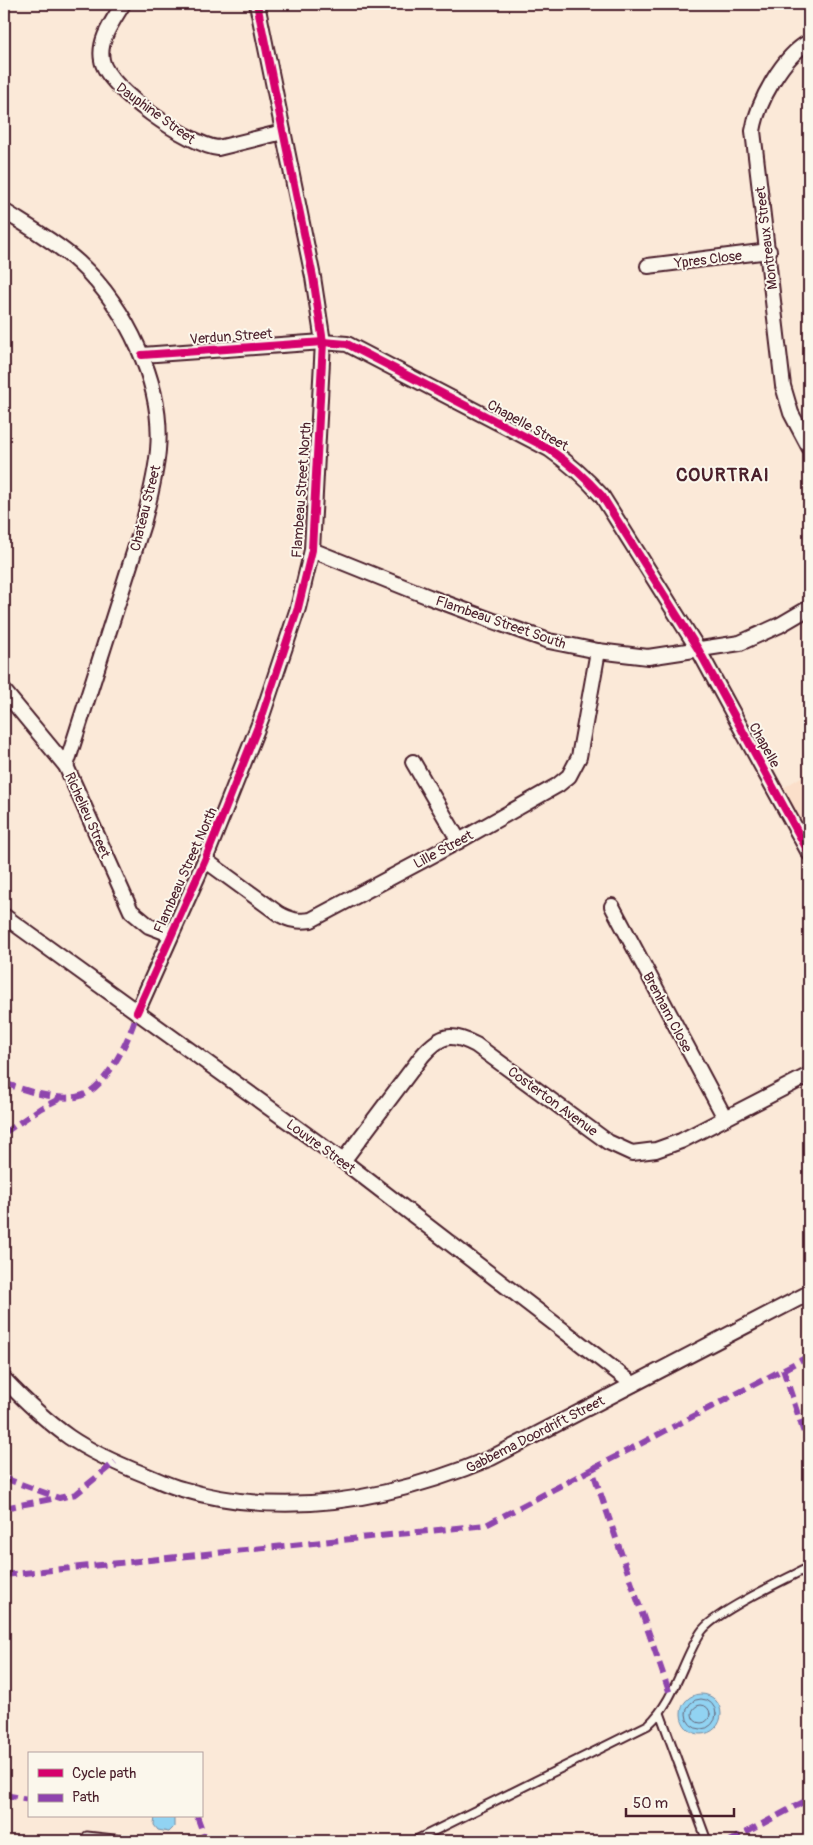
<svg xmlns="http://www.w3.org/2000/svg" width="813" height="1845" font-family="Pangolin,sans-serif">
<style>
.built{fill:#fbdfca}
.water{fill:#91d3f2;stroke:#758ba2}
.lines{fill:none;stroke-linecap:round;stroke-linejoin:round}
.shore{stroke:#66677b;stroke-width:1}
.lane-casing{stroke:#4a1f2b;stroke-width:11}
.street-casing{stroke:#4a1f2b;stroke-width:18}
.lane{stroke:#fbf7ec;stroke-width:7}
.street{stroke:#fbf7ec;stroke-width:14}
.quiet{stroke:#8e44ad;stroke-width:6;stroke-dasharray:12 6;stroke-linecap:butt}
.cycleway-casing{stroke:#fbf7ec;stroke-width:11}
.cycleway{stroke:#d6006c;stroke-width:8}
.labels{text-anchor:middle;stroke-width:4;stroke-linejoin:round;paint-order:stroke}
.street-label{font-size:14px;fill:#4a1f2b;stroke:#fbf7ec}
.district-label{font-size:19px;font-weight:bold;letter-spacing:1px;fill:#4a1f2b;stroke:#fbf7ec}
</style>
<rect width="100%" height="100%" fill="#fbe9d8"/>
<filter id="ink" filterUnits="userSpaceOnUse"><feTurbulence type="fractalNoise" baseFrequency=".02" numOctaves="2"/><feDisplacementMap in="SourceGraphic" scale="10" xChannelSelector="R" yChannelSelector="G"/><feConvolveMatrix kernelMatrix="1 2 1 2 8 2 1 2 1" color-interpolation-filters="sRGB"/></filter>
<g filter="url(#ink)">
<path class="built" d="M 809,772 L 809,842 L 780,790 Z"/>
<g class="water">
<circle cx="701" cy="1714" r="20"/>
<path d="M 155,1816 L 174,1816 L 174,1827 L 169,1832 L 158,1830 L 154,1825 Z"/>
</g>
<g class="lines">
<g class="shore">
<circle cx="701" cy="1714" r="15"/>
<circle cx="701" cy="1714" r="9"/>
</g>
<g class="lane-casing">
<g id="lane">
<path d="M 660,1713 L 707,1841"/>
<path d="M 87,1836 L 132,1841"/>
<path d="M 414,1841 L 648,1725 C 675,1701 682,1661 701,1632 C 714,1612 785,1580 809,1567"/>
</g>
</g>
<g class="street-casing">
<g id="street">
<path d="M 123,4 C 113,21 98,40 102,60 C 106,88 191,146 218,148 L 283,132"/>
<path d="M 809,42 C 783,56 758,101 753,131 L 783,386 L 791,413 L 809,447"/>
<path d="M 4,211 C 29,227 57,243 79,263 C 126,307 164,384 158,450 C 156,475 149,500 143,524 L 66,766"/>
<path d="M 648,266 L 769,251"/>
<path d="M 142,355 L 323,342 L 347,344 L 549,449 C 569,463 586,478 602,496 L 698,649 L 809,853"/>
<path d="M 312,550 L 429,597 L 507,626 L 549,641 L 598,651 L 648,657 L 740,643 L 780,625 L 809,608"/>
<path d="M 4,691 L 66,766 L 131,911 L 149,926 L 170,934"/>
<path d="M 413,762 L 459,841"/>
<path d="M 205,860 L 279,914 C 290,920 298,922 311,920 L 459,841 L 558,785 L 569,776 L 579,757 L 598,651"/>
<path d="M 612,906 L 725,1118"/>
<path d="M 4,916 L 343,1161 L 633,1384"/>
<path d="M 137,1012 L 205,860 L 261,719 L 298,608 L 312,550 L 323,342 L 313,277 L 257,4"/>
<path d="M 343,1161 L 422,1056 C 441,1034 451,1032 476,1045 L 608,1142 L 632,1153 L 656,1150 L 681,1141 L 809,1075"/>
<path d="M 4,1379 C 24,1400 45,1420 69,1437 C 91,1452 118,1464 143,1474 C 156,1479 169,1486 182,1489 C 286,1520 393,1499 491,1458 L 809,1293"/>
</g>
</g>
<use href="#lane" class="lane"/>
<use href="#street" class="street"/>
<g class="quiet">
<path d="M 4,1083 C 24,1090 59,1102 80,1096 C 107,1089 131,1036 137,1012"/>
<path d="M 4,1133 L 41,1108 L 63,1097"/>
<path d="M 783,1369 L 809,1448"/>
<path d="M 592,1469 L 809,1356"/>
<path d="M 4,1478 L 59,1498 L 76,1494 L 115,1462"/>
<path d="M 4,1508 L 57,1498"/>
<path d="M 4,1575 L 486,1525 L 592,1469 L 670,1694"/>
<path d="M 4,1795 L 29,1799"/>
<path d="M 197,1816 L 206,1841"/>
<path d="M 730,1841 L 809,1799"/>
</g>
<g class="cycleway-casing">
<g id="cycleway">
<path d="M 142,355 L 323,342 L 347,344 L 549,449 C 569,463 586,478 602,496 L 698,649 L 809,853"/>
<path d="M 137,1012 L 205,860 L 261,719 L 298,608 L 312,550 L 323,342 L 313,277 L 257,4"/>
</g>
</g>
<use href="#cycleway" class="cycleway"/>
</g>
</g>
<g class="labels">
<g class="street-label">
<text transform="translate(156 113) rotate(36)" y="5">Dauphine Street</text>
<text transform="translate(766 238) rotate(-97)" y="5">Montreaux Street</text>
<text transform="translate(708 259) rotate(-7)" y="5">Ypres Close</text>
<text transform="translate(231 336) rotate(-4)" y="5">Verdun Street</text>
<text transform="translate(528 425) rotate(29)" y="5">Chapelle Street</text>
<text transform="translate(301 490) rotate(-86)" y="5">Flambeau Street North</text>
<text transform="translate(145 508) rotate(-76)" y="5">Chateau Street</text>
<text transform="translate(501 622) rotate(19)" y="5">Flambeau Street South</text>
<text transform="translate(765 745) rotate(61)" y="5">Chapelle</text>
<text transform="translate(88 815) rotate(66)" y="5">Richelieu Street</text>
<text transform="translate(443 849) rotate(-28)" y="5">Lille Street</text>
<text transform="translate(185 870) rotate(-66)" y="5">Flambeau Street North</text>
<text transform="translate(668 1012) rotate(62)" y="5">Brenham Close</text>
<text transform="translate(553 1101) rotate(36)" y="5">Costerton Avenue</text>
<text transform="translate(321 1146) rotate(36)" y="5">Louvre Street</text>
<text transform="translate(535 1434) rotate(-27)" y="5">Gabbema Doordrift Street</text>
</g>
<g class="district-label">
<text x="723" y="481">COURTRAI</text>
</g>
</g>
<rect width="813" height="1845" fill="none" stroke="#fbf7ec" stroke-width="20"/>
<rect x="10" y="10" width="793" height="1825" fill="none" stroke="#4a1f2b" stroke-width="2" filter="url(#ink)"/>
<rect x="28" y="1752" width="175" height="65" fill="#fbf7ec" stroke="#b4a19f"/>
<rect x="38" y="1769" width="25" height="8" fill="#d6006c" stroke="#b4a19f"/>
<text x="72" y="1778" font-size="15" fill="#4a1f2b">Cycle path</text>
<rect x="38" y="1794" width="25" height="8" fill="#8e44ad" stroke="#b4a19f"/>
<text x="72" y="1802" font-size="15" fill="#4a1f2b">Path</text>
<path d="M626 1808v8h108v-8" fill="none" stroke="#4a1f2b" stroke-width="2.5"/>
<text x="633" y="1808" font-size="15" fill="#4a1f2b" stroke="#fbf7ec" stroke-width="4" paint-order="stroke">50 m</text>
</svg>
